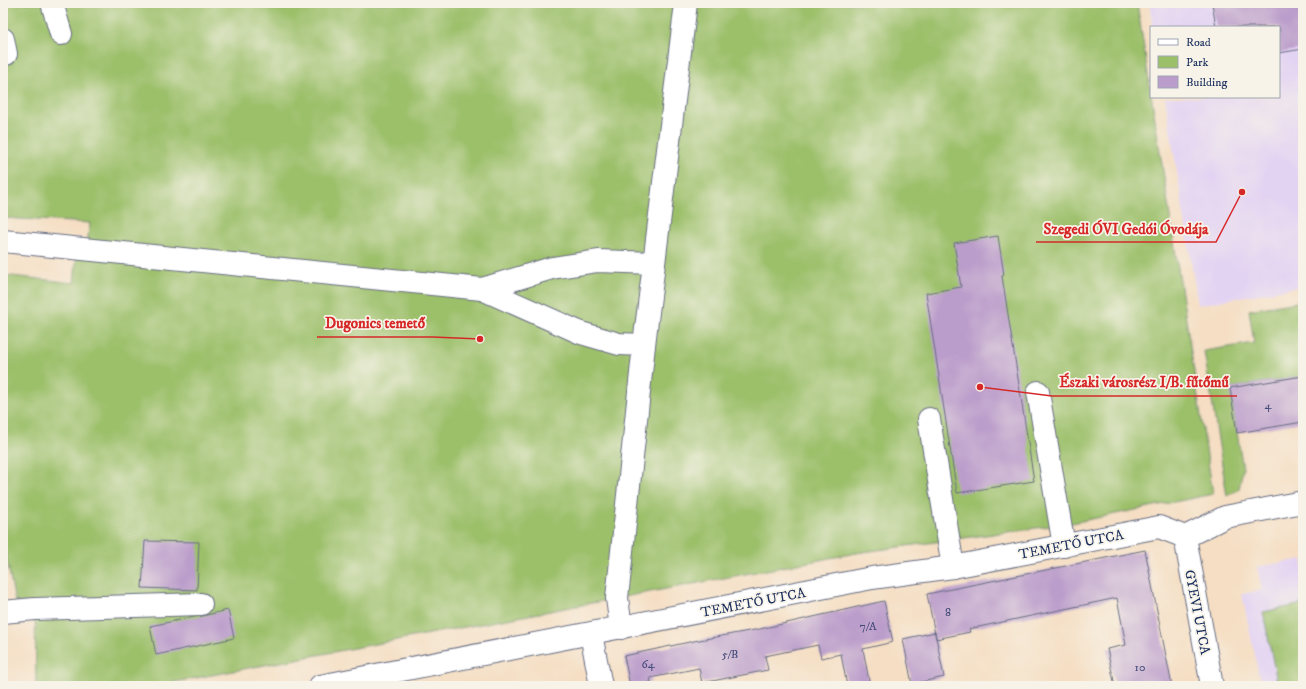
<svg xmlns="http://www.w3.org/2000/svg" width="1306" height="689" font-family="'IM FELL DW Pica',serif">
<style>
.built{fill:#e3d3f3}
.green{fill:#9cc06a;stroke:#5c7864}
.building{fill:#bb9dcb}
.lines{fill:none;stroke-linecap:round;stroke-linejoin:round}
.minor-casing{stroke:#676c81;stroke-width:24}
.minor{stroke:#fff;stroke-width:22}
.labels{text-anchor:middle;stroke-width:3.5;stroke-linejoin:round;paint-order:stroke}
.number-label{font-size:12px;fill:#434a79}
.street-label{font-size:14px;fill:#1b2f5e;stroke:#f7f3e8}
.leader{fill:none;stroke:#d62828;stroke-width:1.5}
.callout-dot{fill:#d62828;stroke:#f7f3e8;stroke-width:1.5}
.callout-label{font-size:15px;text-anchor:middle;font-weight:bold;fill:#d62828;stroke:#f7f3e8;stroke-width:3.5;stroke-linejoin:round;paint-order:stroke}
</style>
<rect width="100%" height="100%" fill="#f7f3e8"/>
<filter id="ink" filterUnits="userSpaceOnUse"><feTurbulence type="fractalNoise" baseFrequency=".025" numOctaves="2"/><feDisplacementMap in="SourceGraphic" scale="8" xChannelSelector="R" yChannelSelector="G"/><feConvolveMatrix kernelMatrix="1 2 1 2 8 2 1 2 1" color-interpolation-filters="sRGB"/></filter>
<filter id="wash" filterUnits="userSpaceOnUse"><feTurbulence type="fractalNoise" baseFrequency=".012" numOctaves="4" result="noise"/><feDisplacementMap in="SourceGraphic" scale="16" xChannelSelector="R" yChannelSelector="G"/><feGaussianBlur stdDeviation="0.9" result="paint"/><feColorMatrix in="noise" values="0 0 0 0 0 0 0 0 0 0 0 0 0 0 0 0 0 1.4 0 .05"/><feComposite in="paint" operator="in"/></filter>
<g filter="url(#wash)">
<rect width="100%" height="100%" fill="#f5dec3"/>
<g class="built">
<path d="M 1149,3 L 1303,3 L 1303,286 L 1198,305 L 1165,97 L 1279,97 L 1279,27 L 1153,27 Z"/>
<path d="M 1303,559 L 1303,686 L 1261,686 L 1242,594 L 1262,590 L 1257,567 Z"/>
</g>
<g class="green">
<path d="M 3,3 L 1137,3 L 1213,494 L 1072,523 L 856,553 L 154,686 L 36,686 L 35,604 L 15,602 L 3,539 L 3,275 L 74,283 L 77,255 L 86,250 L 90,223 L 3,218 Z"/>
<path d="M 1303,301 L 1303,376 L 1230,388 L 1243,469 L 1239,489 L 1227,496 L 1204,351 L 1254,343 L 1249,310 Z"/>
<path d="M 1303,604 L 1303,686 L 1278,686 L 1263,612 Z"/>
</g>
<g id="blocks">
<g class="building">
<path d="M 1212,3 L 1303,3 L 1303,49 L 1279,53 L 1279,27 L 1216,27 Z"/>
<path d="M 998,236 L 1004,275 L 1002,276 L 1034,481 L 957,493 L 926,293 L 961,287 L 954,243 Z"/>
<path d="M 1303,376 L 1303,422 L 1237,433 L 1230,388 Z"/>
<path d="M 145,541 L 199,542 L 197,590 L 142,588 Z"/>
<path d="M 1145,550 L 1172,686 L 1115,686 L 1107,649 L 1126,645 L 1117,598 L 969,629 L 970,632 L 936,639 L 927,594 Z"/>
<path d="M 884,601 L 893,642 L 863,649 L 870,686 L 847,686 L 841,654 L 821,658 L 818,645 L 765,656 L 768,670 L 702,683 L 699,668 L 650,678 L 651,682 L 630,686 L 624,656 L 694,641 L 760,629 Z"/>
<path d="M 228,610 L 234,638 L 156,655 L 150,626 L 194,617 L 202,616 Z"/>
<path d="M 935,632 L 944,677 L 912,684 L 903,639 Z"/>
</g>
</g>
</g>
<g filter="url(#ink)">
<use href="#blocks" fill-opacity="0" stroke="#676c81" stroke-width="1"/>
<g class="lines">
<g class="minor-casing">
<g id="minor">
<path d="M 52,3 L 61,34"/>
<path d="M 3,39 L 6,54"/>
<path d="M 3,241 L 482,289 L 581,333 L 619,344 L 644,345"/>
<path d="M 482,289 L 552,268 L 598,261 L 654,263"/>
<path d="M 1038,392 L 1064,546"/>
<path d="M 929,419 L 953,567"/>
<path d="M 1185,537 L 1212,686"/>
<path d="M 1185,537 L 1225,517 L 1303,502"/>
<path d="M 3,612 L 35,609 L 201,604"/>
<path d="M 621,628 L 617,598 L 644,345 L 686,3"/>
<path d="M 591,634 L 601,686"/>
<path d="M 320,686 L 872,578 L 953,567 L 1159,527 L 1185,537"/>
</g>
</g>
<use href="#minor" class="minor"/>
</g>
</g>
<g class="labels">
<g class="number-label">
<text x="1268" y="409">4</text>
<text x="948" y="616">8</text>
<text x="868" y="630">7/A</text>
<text x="730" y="658">5/B</text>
<text x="648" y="668">64</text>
<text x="1140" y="671">10</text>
</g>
<g class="street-label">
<text transform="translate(1071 544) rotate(-11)" y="5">TEMETŐ UTCA</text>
<text transform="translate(753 602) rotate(-11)" y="5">TEMETŐ UTCA</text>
<text transform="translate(1198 612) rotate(79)" y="5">GYEVI UTCA</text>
</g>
</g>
<path class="leader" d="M1242 192L1216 242H1036M480 339L433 337H317M980 387L1052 396H1237"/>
<g class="callout-dot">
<circle cx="1242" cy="192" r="4"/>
<circle cx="480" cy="339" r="4"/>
<circle cx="980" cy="387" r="4"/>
</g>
<g class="callout-label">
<text x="1126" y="234">Szegedi ÓVI Gedói Óvodája</text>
<text x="375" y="328">Dugonics temető</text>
<text x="1144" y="387">Északi városrész I/B. fűtőmű</text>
</g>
<rect width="1306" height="689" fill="none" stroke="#f7f3e8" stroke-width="16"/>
<rect x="1150" y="26" width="130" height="72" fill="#f7f3e8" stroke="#9fa5b1"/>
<rect x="1158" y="39" width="20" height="6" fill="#ffffff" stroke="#9fa5b1"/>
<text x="1186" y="46" font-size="12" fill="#1b2f5e">Road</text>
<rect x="1158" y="56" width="20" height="12" fill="#9cc06a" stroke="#9fa5b1"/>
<text x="1186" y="66" font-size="12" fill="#1b2f5e">Park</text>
<rect x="1158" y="76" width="20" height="12" fill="#bb9dcb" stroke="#9fa5b1"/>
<text x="1186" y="86" font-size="12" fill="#1b2f5e">Building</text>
</svg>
